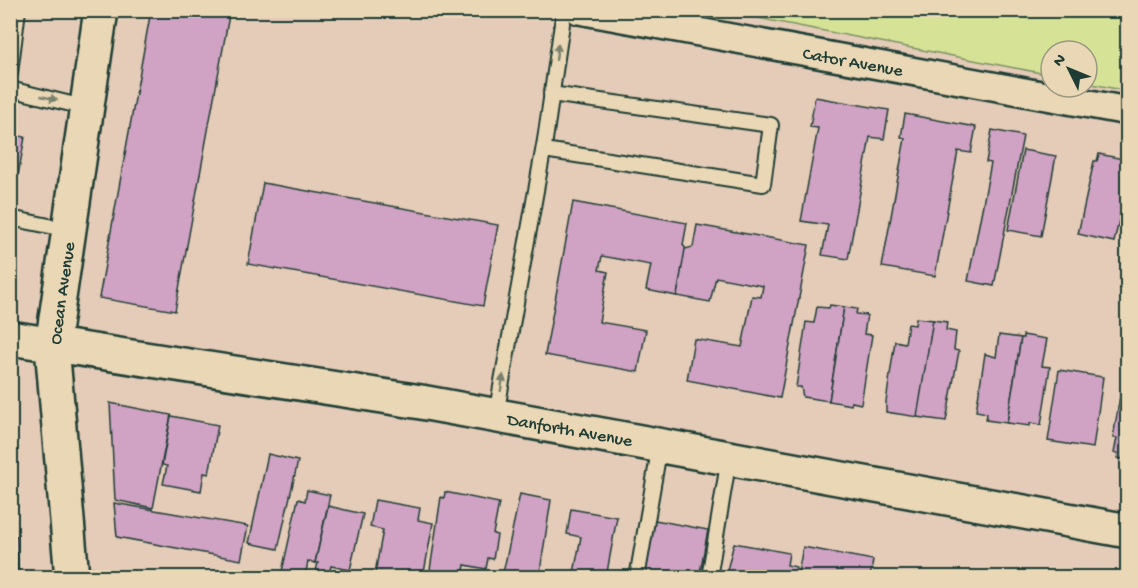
<svg xmlns="http://www.w3.org/2000/svg" width="1138" height="588" font-family="'Gochi Hand',sans-serif">
<style>
.green{fill:#d6e396;stroke:#7a9065;stroke-width:1.5}
.building{fill:#d0a2c4;stroke:#1f3d34;stroke-width:1.5}
.lines{fill:none;stroke-linecap:round;stroke-linejoin:round}
.service-casing{stroke:#1f3d34;stroke-width:18}
.minor-casing{stroke:#1f3d34;stroke-width:32}
.tertiary-casing{stroke:#1f3d34;stroke-width:38}
.service{stroke:#ead7b5;stroke-width:14}
.minor{stroke:#ead7b5;stroke-width:27}
.tertiary{stroke:#ead7b5;stroke-width:33}
.oneway{fill:#7a826e}
.labels{text-anchor:middle;stroke-width:6;stroke-linejoin:round;paint-order:stroke}
.street-label{font-size:18px;fill:#1f3d34;stroke:#ead7b5}
</style>
<rect width="100%" height="100%" fill="#e5ccb8"/>
<filter id="ink" filterUnits="userSpaceOnUse"><feTurbulence type="fractalNoise" baseFrequency=".0167" numOctaves="2"/><feDisplacementMap in="SourceGraphic" scale="12" xChannelSelector="R" yChannelSelector="G"/><feConvolveMatrix kernelMatrix="1 2 1 2 8 2 1 2 1" color-interpolation-filters="sRGB"/></filter>
<g filter="url(#ink)">
<path class="green" d="M 722,11 L 1127,11 L 1127,91 L 1087,83 L 1087,51 L 1051,51 L 1051,75 Z"/>
<g class="building">
<path d="M 151,10 L 230,10 L 175,311 L 99,298 Z"/>
<path d="M 815,97 L 889,110 L 884,139 L 870,137 L 848,259 L 822,255 L 828,225 L 801,221 L 818,128 L 810,127 Z"/>
<path d="M 905,114 L 976,127 L 971,153 L 958,151 L 935,276 L 882,267 L 905,138 L 901,137 Z"/>
<path d="M 992,130 L 1023,136 L 994,286 L 968,281 L 991,163 L 986,162 Z"/>
<path d="M 10,134 L 25,137 L 13,203 L 10,203 Z"/>
<path d="M 1023,150 L 1056,156 L 1041,236 L 1008,230 Z"/>
<path d="M 1099,154 L 1128,160 L 1128,182 L 1114,242 L 1078,234 L 1094,161 L 1097,161 Z"/>
<path d="M 263,183 L 498,225 L 483,306 L 248,264 Z"/>
<path d="M 573,202 L 687,223 L 683,245 L 686,249 L 677,296 L 646,290 L 651,265 L 602,256 L 599,270 L 608,272 L 599,322 L 646,330 L 638,372 L 545,355 Z"/>
<path d="M 697,225 L 809,245 L 780,398 L 687,380 L 694,339 L 742,347 L 752,296 L 761,297 L 763,286 L 716,277 L 710,302 L 677,296 L 685,249 L 693,247 Z"/>
<path d="M 830,305 L 844,307 L 829,401 L 803,397 L 801,387 L 796,387 L 806,322 L 814,323 L 817,307 L 829,308 Z"/>
<path d="M 844,307 L 857,309 L 856,314 L 867,315 L 864,334 L 872,335 L 861,404 L 852,402 L 851,405 L 829,401 Z"/>
<path d="M 916,318 L 933,320 L 918,417 L 886,412 L 886,402 L 895,341 L 905,343 L 908,324 L 915,325 Z"/>
<path d="M 933,320 L 947,322 L 946,330 L 956,332 L 954,350 L 959,351 L 946,421 L 917,417 Z"/>
<path d="M 999,335 L 1021,338 L 1007,423 L 986,420 L 987,413 L 976,411 L 985,354 L 996,357 Z"/>
<path d="M 1023,335 L 1047,339 L 1042,366 L 1050,367 L 1041,425 L 1030,423 L 1030,426 L 1007,423 L 1021,338 L 1023,338 Z"/>
<path d="M 1059,370 L 1103,377 L 1093,448 L 1048,441 Z"/>
<path d="M 1122,384 L 1128,385 L 1128,460 L 1117,458 L 1118,453 L 1114,453 L 1117,438 L 1113,438 Z"/>
<path d="M 110,403 L 171,415 L 153,508 L 115,500 Z"/>
<path d="M 171,416 L 218,425 L 209,474 L 204,473 L 201,491 L 163,484 L 167,466 L 162,465 Z"/>
<path d="M 268,454 L 298,461 L 278,549 L 249,543 Z"/>
<path d="M 307,490 L 330,495 L 315,563 L 308,561 L 305,578 L 281,576 L 298,499 L 305,501 Z"/>
<path d="M 445,492 L 499,503 L 493,534 L 497,535 L 493,559 L 488,558 L 486,569 L 465,565 L 463,576 L 430,570 L 441,497 L 444,498 Z"/>
<path d="M 520,494 L 551,500 L 539,578 L 502,578 Z"/>
<path d="M 375,500 L 420,508 L 418,520 L 433,523 L 423,578 L 390,578 L 375,573 L 383,530 L 370,527 Z"/>
<path d="M 114,503 L 248,526 L 241,560 L 117,537 Z"/>
<path d="M 328,506 L 363,514 L 350,570 L 331,566 L 329,574 L 316,571 L 318,563 L 315,563 Z"/>
<path d="M 571,509 L 617,517 L 606,578 L 573,578 L 581,537 L 567,534 Z"/>
<path d="M 655,520 L 708,530 L 699,578 L 644,578 Z"/>
<path d="M 10,535 L 17,536 L 18,570 L 10,568 Z"/>
<path d="M 734,543 L 789,553 L 787,565 L 796,567 L 794,578 L 725,578 Z"/>
<path d="M 803,547 L 873,560 L 870,578 L 797,578 Z"/>
</g>
<g class="lines">
<g class="service-casing">
<g id="service">
<path d="M 10,73 L 18,10"/>
<path d="M 10,89 L 87,108"/>
<path d="M 544,150 L 763,184 L 771,125 L 551,94"/>
<path d="M 10,218 L 69,230"/>
<path d="M 496,415 L 545,140 L 564,10"/>
<path d="M 72,573 L 108,578"/>
<path d="M 637,578 L 660,445"/>
<path d="M 709,578 L 729,458"/>
</g>
</g>
<g class="minor-casing">
<path id="minor" d="M 579,10 L 1128,111"/>
</g>
<g class="tertiary-casing">
<g id="tertiary">
<path d="M 10,338 L 421,402 L 1128,531"/>
<path d="M 72,578 L 52,346 L 101,10"/>
</g>
</g>
<use href="#service" class="service"/>
<use href="#minor" class="minor"/>
<use href="#tertiary" class="tertiary"/>
</g>
<defs><path id="oneway-solid" d="M-6-.8H1V-3.2L6.5 0L1 3.2V.8H-6Z" transform="scale(1.5)"/></defs>
<g class="oneway">
<use href="#oneway-solid" transform="translate(557 52) rotate(-83)"/>
<use href="#oneway-solid" transform="translate(49 98) rotate(14)"/>
<use href="#oneway-solid" transform="translate(502 383) rotate(-81)"/>
</g>
</g>
<g class="labels">
<g class="street-label">
<text transform="translate(853 61) rotate(10)" y="6">Cator Avenue</text>
<text transform="translate(61 293) rotate(-82)" y="6">Ocean Avenue</text>
<text transform="translate(570 429) rotate(10)" y="6">Danforth Avenue</text>
</g>
</g>
<rect width="1138" height="588" fill="none" stroke="#ead7b5" stroke-width="36"/>
<rect x="18" y="18" width="1102" height="552" fill="none" stroke="#1f3d34" stroke-width="2" filter="url(#ink)"/>
<g transform="translate(1069 69) rotate(313)"><circle r="28" fill="#ead7b5" stroke="#999981" stroke-width="1.5"/>
<path d="M0-4.5L10 22L0 15L-10 22Z" fill="#1f3d34"/>
<text y="-9" font-size="16" font-weight="bold" text-anchor="middle" fill="#1f3d34">N</text>
</g>
</svg>
